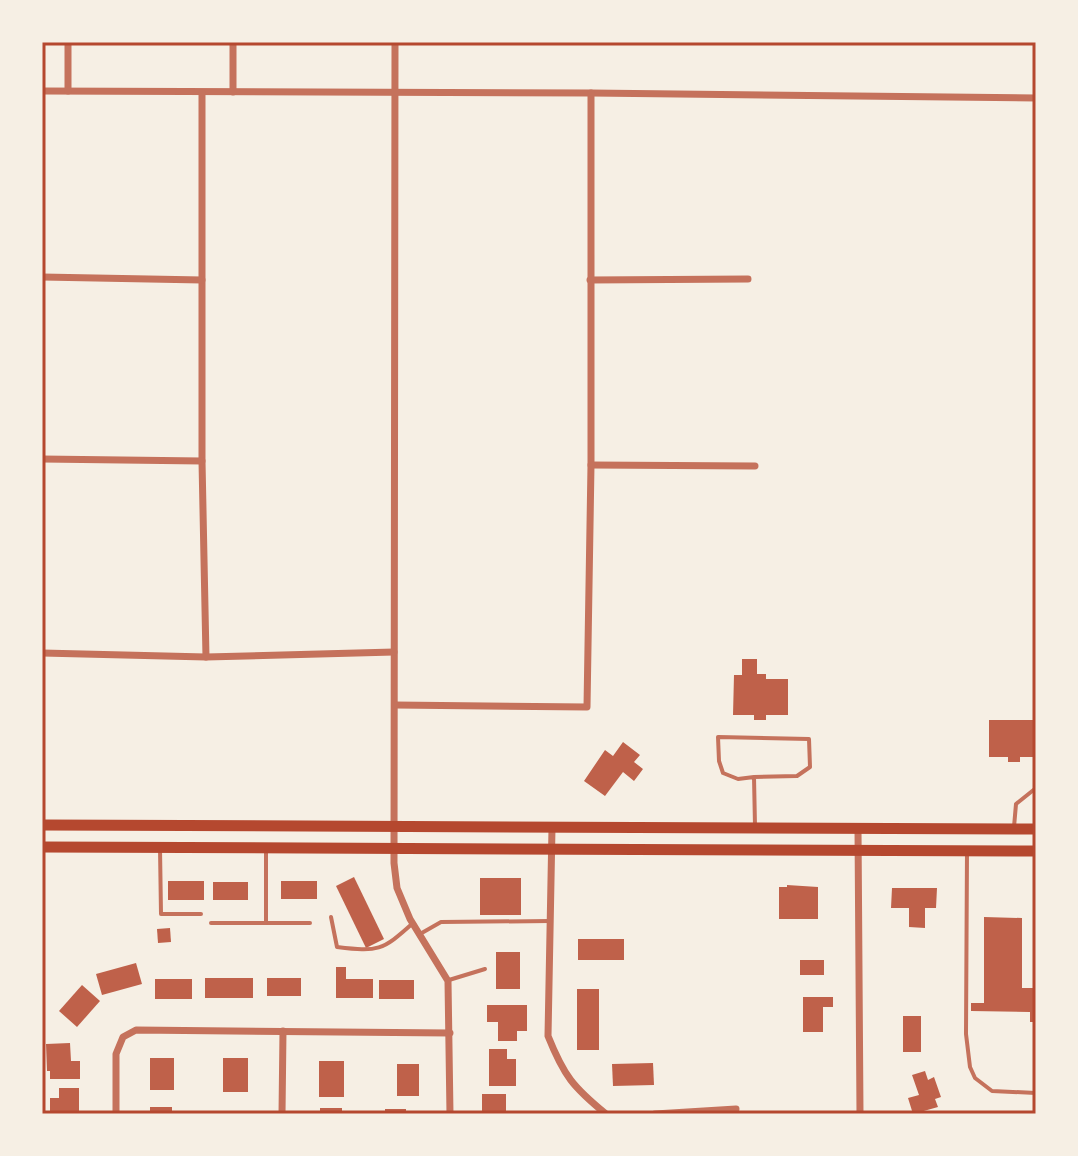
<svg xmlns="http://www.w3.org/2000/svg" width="1078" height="1156" font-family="Quicksand,sans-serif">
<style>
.building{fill:#bf614a}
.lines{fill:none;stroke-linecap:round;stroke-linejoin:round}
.service{stroke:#c5725c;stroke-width:4}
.minor{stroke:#c5725c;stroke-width:7}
.primary{stroke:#b5482f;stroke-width:11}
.neatline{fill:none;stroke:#b5482f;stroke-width:3}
</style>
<rect width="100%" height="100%" fill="#f6efe4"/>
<g class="building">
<path d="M 742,659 L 757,659 L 757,674 L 766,674 L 766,679 L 788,679 L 788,715 L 766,715 L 766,720 L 754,720 L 754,715 L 733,715 L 734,675 L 742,675 Z"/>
<path d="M 989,720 L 1036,720 L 1036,757 L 1020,757 L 1020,762 L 1008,762 L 1008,757 L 989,757 Z"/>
<path d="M 623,742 L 640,755 L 634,762 L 643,769 L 634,781 L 623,772 L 605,796 L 584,781 L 605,750 L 613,756 Z"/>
<path d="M 354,877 L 384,939 L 366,948 L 336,886 Z"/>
<rect x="480" y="878" width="41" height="37"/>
<rect x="168" y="881" width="36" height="19"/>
<rect x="281" y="881" width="36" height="18"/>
<rect x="213" y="882" width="35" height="18"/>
<path d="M 787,885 L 818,887 L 818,919 L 779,919 L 779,887 L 787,887 Z"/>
<path d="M 892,888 L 937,888 L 936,908 L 925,908 L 925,928 L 909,927 L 909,908 L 891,908 Z"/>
<path d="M 984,917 L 1022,918 L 1022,988 L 1036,988 L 1036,1022 L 1030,1022 L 1030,1012 L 971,1011 L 971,1003 L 984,1003 Z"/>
<path d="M 170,928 L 171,942 L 158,943 L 157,929 Z"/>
<rect x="578" y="939" width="46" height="21"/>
<rect x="496" y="952" width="24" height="37"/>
<rect x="800" y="960" width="24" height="15"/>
<path d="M 136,963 L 142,984 L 102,995 L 96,974 Z"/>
<path d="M 336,967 L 346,967 L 346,979 L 373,979 L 373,998 L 336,998 Z"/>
<rect x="205" y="978" width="48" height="20"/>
<rect x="267" y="978" width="34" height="18"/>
<rect x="155" y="979" width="37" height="20"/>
<rect x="379" y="980" width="35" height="19"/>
<path d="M 82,985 L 100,1001 L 77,1027 L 59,1011 Z"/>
<rect x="577" y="989" width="22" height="61"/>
<path d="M 803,997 L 833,997 L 833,1007 L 823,1007 L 823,1032 L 803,1032 Z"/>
<path d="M 487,1005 L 527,1005 L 527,1031 L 517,1031 L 517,1041 L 498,1041 L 498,1022 L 487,1022 Z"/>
<rect x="903" y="1016" width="18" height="36"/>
<path d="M 70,1043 L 71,1061 L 80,1061 L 80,1079 L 50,1079 L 50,1071 L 47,1071 L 46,1044 Z"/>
<path d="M 489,1049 L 507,1049 L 507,1059 L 516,1059 L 516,1086 L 489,1086 Z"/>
<rect x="150" y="1058" width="24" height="32"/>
<rect x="223" y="1058" width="25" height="34"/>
<rect x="319" y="1061" width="25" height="36"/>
<path d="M 653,1063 L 654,1085 L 613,1086 L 612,1064 Z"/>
<rect x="397" y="1064" width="22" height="32"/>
<path d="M 925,1071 L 928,1080 L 934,1077 L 941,1097 L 935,1099 L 938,1107 L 913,1114 L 908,1098 L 919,1095 L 912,1075 Z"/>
<path d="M 59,1088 L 79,1088 L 79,1114 L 50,1114 L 50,1098 L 59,1098 Z"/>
<rect x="482" y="1094" width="24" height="20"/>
<rect x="150" y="1107" width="22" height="7"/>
<rect x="320" y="1108" width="22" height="6"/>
<rect x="385" y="1109" width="21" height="5"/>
</g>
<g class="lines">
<g class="service">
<path d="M 754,777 L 797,776 L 810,767 L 809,739 L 718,737 L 719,761 L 723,773 L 738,779 L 754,777 L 755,826"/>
<path d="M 1014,827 L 1016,804 L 1036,788"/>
<path d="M 160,848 L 161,914 L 201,914"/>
<path d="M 266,850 L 266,923 L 310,923"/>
<path d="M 967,851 L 966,1034 L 970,1067 L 975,1078 L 992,1091 L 1036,1093"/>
<path d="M 331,917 L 337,947 C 378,952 382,951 413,923"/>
<path d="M 211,923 L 266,923"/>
<path d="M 420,934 L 441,922 L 550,921"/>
<path d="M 449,980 L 485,969"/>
</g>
<g class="minor">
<path d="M 395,42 L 394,863 L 397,888 L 410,919 L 448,981 L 450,1114"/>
<path d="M 42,91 L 591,93 L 1036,98"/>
<path d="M 68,91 L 68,42"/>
<path d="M 233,92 L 233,42"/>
<path d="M 202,93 L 202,461 L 206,657"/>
<path d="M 42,277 L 202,280"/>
<path d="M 590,280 L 748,279"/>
<path d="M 42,459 L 202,461"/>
<path d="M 591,465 L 755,466"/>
<path d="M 42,653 L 206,657 L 394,652"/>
<path d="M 395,705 L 587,707 L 591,465 L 591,93"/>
<path d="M 552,828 L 548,1036 C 564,1076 573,1087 606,1114"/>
<path d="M 858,829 L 860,1114"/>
<path d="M 116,1114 L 116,1054 L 123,1037 L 136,1030 L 450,1033"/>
<path d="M 282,1114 L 283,1031"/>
<path d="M 655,1114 L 736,1109"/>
</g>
<g class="primary">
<path d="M 42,825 L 1036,829"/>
<path d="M 42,847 L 1036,851"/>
</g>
</g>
<rect width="1078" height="1156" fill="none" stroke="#f6efe4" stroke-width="88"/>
<rect x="44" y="44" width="990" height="1068" class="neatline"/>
</svg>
